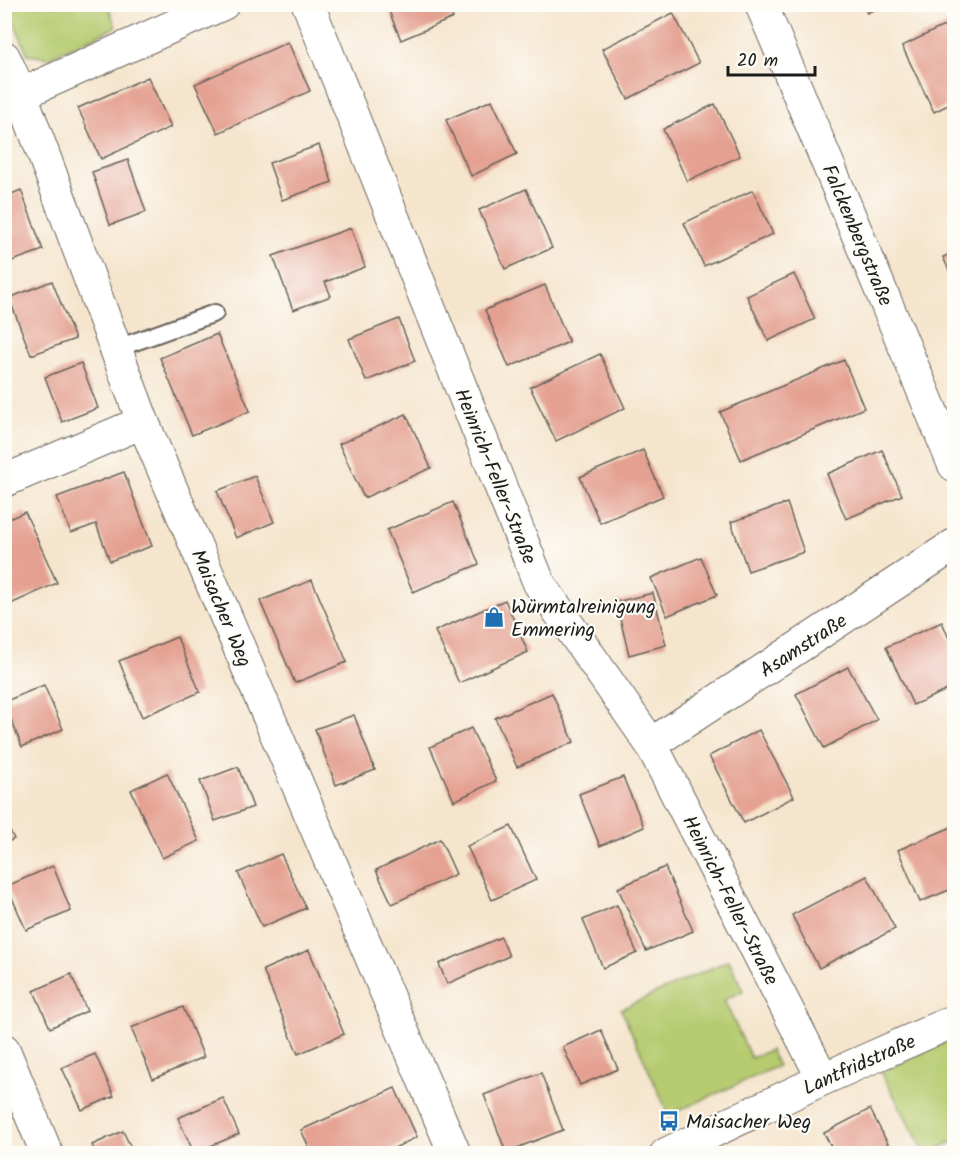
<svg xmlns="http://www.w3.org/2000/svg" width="959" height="1158" font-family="Kalam,sans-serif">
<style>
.green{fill:#b6cb6f;stroke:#697446;stroke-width:1.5}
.building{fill:#e4a091}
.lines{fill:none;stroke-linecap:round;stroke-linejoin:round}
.lane-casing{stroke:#68625a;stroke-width:20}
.street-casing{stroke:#68625a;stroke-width:34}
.lane{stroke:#fff;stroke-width:16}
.street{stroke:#fff;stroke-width:32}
.labels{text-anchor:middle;stroke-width:4.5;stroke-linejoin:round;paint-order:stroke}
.street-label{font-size:20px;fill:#1c1c1c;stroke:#fdfcf7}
.poi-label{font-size:20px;fill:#1c1c1c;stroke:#fdfcf7;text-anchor:start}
</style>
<rect width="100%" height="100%" fill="#fdfcf7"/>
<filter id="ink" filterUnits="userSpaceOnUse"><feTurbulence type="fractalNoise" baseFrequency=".0167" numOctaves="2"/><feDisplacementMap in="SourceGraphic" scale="12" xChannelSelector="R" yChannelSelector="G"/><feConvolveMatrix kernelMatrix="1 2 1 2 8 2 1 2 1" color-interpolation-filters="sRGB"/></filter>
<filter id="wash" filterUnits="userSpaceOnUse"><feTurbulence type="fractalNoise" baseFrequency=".008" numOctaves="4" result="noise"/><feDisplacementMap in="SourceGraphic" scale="24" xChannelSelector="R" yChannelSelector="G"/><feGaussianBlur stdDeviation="1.35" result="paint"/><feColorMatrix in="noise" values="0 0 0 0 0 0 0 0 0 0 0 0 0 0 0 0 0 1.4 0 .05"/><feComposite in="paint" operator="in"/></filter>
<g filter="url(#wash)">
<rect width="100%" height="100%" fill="#f5e5cd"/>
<g class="green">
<path d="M 7,5 L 108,5 L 116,27 L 48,58 L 28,55 Z"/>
<path d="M 729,960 L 743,991 L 724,1000 L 751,1058 L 770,1050 L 778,1066 L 669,1115 L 621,1009 Z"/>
<path d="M 954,1038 L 954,1141 L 929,1153 L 925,1153 L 881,1072 Z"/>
</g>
<g id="blocks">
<g class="building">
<path d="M 386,4 L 447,4 L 453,18 L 401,40 Z"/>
<path d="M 863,4 L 886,4 L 867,13 Z"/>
<path d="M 673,13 L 699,63 L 628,99 L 602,49 Z"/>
<path d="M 952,22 L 954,27 L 954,102 L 934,112 L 902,46 Z"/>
<path d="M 288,42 L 310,91 L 218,133 L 195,84 Z"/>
<path d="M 148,77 L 171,127 L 101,159 L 78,108 Z"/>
<path d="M 492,100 L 517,154 L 471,176 L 446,120 Z"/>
<path d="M 715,104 L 740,156 L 687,181 L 663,129 Z"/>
<path d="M 319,145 L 332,182 L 282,200 L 269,163 Z"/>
<path d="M 128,160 L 146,212 L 110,225 L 92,172 Z"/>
<path d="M 526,189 L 552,248 L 505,269 L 479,210 Z"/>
<path d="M 21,190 L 43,250 L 4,264 L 4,197 Z"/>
<path d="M 753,190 L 773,234 L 704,266 L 684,223 Z"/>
<path d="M 351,228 L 365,267 L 325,282 L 331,296 L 293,310 L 273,256 Z"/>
<path d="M 954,252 L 954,281 L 943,257 Z"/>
<path d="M 794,274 L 815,319 L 768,341 L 747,296 Z"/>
<path d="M 52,281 L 75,339 L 31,355 L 9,298 Z"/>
<path d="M 545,285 L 569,342 L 509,367 L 485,310 Z"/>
<path d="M 399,319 L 415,361 L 366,381 L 349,339 Z"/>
<path d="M 217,334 L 250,411 L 192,435 L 160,358 Z"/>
<path d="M 600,354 L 625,408 L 556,441 L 530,387 Z"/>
<path d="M 844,360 L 864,408 L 741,460 L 720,412 Z"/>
<path d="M 81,363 L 98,408 L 62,422 L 45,377 Z"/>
<path d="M 406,414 L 431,468 L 364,498 L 339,444 Z"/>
<path d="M 643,450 L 663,496 L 600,523 L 580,477 Z"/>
<path d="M 882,450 L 902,495 L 846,519 L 827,474 Z"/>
<path d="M 124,472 L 152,546 L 110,561 L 96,524 L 71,533 L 57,497 Z"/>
<path d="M 255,476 L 274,522 L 236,538 L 217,491 Z"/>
<path d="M 453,502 L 479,564 L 413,592 L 387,530 Z"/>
<path d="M 787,503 L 804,552 L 748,571 L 731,522 Z"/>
<path d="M 25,512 L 57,583 L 4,607 L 4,521 Z"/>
<path d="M 701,557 L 717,595 L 667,616 L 651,578 Z"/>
<path d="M 312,580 L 347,662 L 295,683 L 260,601 Z"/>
<path d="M 653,593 L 666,645 L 629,655 L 616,602 Z"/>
<path d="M 505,600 L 528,652 L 459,683 L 435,631 Z"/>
<path d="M 942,622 L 954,650 L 954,687 L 913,705 L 886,647 Z"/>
<path d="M 177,637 L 200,692 L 142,717 L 119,661 Z"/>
<path d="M 848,667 L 877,720 L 824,748 L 796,694 Z"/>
<path d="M 44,685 L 63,729 L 22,747 L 4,702 Z"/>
<path d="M 552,693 L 574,742 L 517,767 L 495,718 Z"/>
<path d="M 354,715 L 375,770 L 336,785 L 315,729 Z"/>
<path d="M 471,728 L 496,781 L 454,801 L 430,747 Z"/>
<path d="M 759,730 L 794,797 L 744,823 L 709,756 Z"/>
<path d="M 238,767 L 253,807 L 215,821 L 200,781 Z"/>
<path d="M 167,773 L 199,841 L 162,858 L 131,790 Z"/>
<path d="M 623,777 L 644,827 L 600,846 L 579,794 Z"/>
<path d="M 4,820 L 14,839 L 4,844 Z"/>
<path d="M 511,826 L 536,880 L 492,900 L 467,846 Z"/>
<path d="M 954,826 L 954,888 L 920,902 L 898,850 Z"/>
<path d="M 440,839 L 456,874 L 392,904 L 376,870 Z"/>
<path d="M 281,854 L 306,908 L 262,927 L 238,873 Z"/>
<path d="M 53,866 L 71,911 L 26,930 L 7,886 Z"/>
<path d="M 665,867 L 693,931 L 646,951 L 618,888 Z"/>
<path d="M 867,876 L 895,929 L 819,968 L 792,915 Z"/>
<path d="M 617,905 L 637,953 L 603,968 L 583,920 Z"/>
<path d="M 501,937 L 509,956 L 447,984 L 439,964 Z"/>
<path d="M 309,950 L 344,1034 L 298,1054 L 263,970 Z"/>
<path d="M 71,974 L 87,1011 L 50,1028 L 34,991 Z"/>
<path d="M 183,1007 L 204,1057 L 153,1079 L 131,1028 Z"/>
<path d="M 601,1030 L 618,1069 L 580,1085 L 563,1047 Z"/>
<path d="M 95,1054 L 114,1096 L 82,1110 L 62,1068 Z"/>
<path d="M 541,1073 L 563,1130 L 506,1152 L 484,1095 Z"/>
<path d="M 395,1088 L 417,1137 L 382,1154 L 312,1154 L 301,1130 Z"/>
<path d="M 223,1098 L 239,1134 L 194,1153 L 178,1118 Z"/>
<path d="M 870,1109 L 893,1154 L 835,1154 L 824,1133 Z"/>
<path d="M 123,1131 L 134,1154 L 96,1154 L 92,1145 Z"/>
</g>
</g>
</g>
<g filter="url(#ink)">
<use href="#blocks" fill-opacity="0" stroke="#68625a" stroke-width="1.5"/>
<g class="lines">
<g class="lane-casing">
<path id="lane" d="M 115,349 L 215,313"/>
</g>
<g class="street-casing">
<g id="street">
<path d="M 308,4 L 539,583 L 651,744 L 823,1079"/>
<path d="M 761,4 L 954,465"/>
<path d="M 4,57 L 21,94 L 143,422 L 455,1154"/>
<path d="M 21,94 L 223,4"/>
<path d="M 4,481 L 143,422"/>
<path d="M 651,744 L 954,545"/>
<path d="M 4,1050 L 47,1154"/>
<path d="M 666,1154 L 823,1079 L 954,1021"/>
</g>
</g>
<use href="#lane" class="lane"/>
<use href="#street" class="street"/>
</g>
</g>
<defs>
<g id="shop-bare" transform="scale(1.62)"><path d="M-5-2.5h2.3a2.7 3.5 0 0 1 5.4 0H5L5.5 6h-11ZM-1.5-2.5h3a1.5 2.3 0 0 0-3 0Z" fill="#1f6fb2" stroke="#fdfcf7" stroke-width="2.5" paint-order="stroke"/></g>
<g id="bus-bare" transform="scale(1.62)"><path d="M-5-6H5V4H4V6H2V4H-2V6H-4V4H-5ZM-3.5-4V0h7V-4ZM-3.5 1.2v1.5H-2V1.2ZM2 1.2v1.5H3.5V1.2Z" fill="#1f6fb2" stroke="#fdfcf7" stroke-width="2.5" paint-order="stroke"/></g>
</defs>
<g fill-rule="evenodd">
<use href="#shop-bare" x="494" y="617"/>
<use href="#bus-bare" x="669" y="1121"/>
</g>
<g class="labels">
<g class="street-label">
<text transform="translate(858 235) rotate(67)" y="7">Falckenbergstraße</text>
<text transform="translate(496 476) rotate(68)" y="7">Heinrich-Feller-Straße</text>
<text transform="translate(222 608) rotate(67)" y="7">Maisacher Weg</text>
<text transform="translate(803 645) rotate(-33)" y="7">Asamstraße</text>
<text transform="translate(731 900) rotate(63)" y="7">Heinrich-Feller-Straße</text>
<text transform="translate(859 1064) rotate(-24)" y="7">Lantfridstraße</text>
</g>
<g class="poi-label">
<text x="511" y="613">Würmtalreinigung<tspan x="511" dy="23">Emmering</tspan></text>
<text x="686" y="1128">Maisacher Weg</text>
</g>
</g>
<rect width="959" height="1158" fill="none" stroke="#fdfcf7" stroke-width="24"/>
<path d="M728 66v9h87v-9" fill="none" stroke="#1c1c1c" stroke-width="3"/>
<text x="737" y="66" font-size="18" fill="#1c1c1c" stroke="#fdfcf7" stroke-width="4.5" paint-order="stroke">20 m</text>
</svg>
